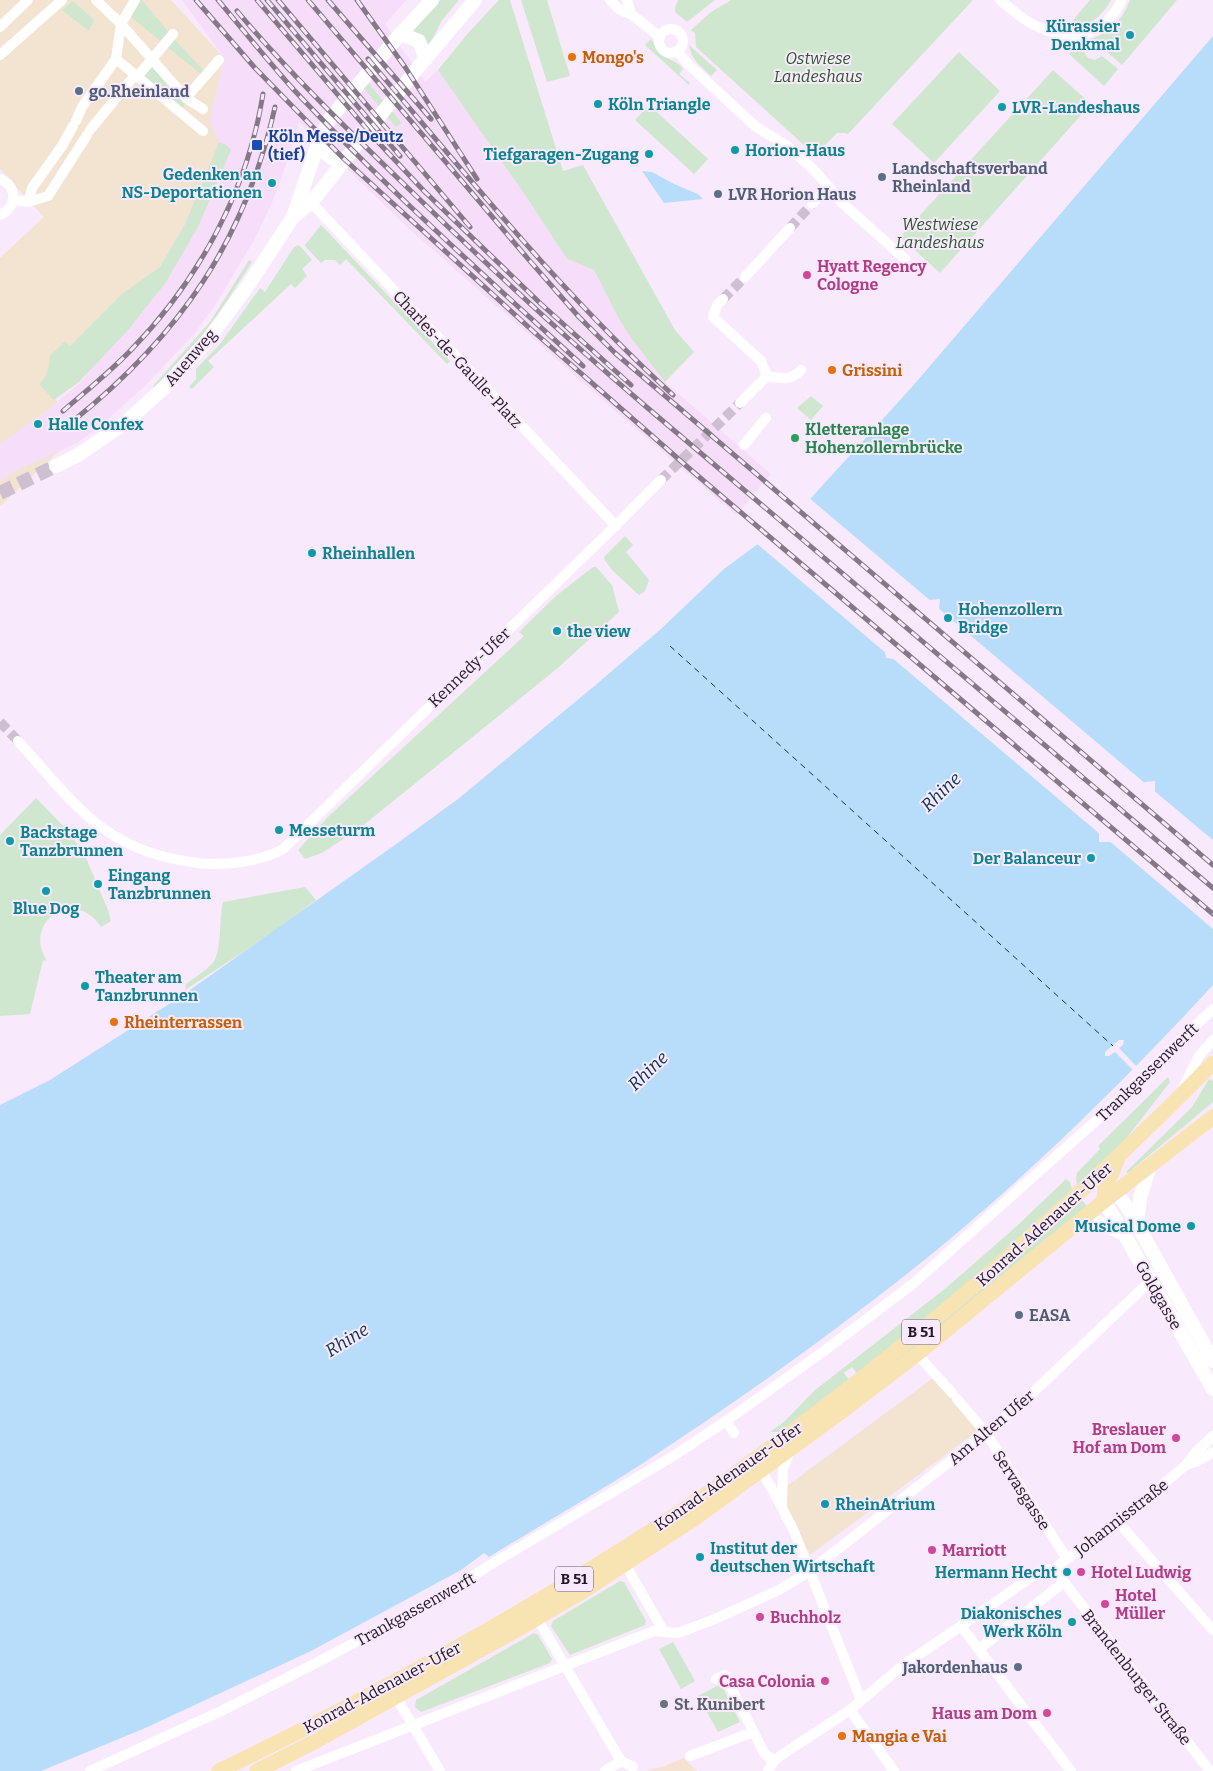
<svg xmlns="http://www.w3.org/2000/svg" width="1213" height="1771" font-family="Bitter,serif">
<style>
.commercial{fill:#f3e3d1}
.built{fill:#f6ddfa}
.medical{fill:#f7e1d3}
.green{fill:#cfe7ce}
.water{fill:#b7ddfb;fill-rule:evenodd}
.pier{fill:#f9e9fc}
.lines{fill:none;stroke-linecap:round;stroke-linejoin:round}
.ferry{stroke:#063552;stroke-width:1;stroke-dasharray:6 5;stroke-linecap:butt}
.street-tunnel{stroke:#cebfd1;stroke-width:10;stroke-dasharray:10 5;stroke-linecap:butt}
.secondary-tunnel{stroke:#cebfd1;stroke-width:14;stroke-dasharray:14 7;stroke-linecap:butt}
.street{stroke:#fff;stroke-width:10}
.secondary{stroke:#fff;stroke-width:14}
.primary{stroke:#f8e3b2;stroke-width:15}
.rail-casing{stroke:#857987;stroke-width:5}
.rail{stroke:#f9e9fc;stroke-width:3;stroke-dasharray:9;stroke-linecap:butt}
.culture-dot{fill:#0f9aa8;stroke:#f9e9fc;stroke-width:2}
.food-dot{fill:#e8710a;stroke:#f9e9fc;stroke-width:2}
.service-dot{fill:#5c6f8a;stroke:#f9e9fc;stroke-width:2}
.transit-dot{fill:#1a4fb4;stroke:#f9e9fc;stroke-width:2}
.hotel-dot{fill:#d1479c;stroke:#f9e9fc;stroke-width:2}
.leisure-dot{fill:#2e9e5b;stroke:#f9e9fc;stroke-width:2}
.worship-dot{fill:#6b7280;stroke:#f9e9fc;stroke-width:2}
.labels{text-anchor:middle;stroke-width:4;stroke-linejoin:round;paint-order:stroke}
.shield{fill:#f9e9fc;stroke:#625764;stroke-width:1}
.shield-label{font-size:15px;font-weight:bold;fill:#211823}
.culture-label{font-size:16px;font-weight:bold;fill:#0d838f;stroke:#f9e9fc;text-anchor:start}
.food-label{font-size:16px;font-weight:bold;fill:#c56008;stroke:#f9e9fc;text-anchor:start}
.park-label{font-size:16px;font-style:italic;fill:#29572c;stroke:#f9e9fc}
.service-label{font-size:16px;font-weight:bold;fill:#4e5e75;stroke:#f9e9fc;text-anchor:start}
.transit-label{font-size:16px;font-weight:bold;fill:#164399;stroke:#f9e9fc;text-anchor:start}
.hotel-label{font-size:16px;font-weight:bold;fill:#b23c85;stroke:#f9e9fc;text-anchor:start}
.street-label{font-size:16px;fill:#211823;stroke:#f9e9fc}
.leisure-label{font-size:16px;font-weight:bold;fill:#27864d;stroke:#f9e9fc;text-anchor:start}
.worship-label{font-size:16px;font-weight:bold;fill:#5b616d;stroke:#f9e9fc;text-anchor:start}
.water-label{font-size:18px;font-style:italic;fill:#063552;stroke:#f9e9fc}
</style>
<rect width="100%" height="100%" fill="#f9e9fc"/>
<g class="commercial">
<path d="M 0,0 L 171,0 L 224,58 L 210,122 L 219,142 L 185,224 L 160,267 L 123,293 L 55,399 L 82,430 L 0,506 L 0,258 L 44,217 L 0,169 Z"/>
<path d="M 933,1378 L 979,1430 L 810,1555 L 779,1492 Z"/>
</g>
<path class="built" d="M 182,0 L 406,0 L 385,24 L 425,82 L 438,70 L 525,195 L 567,259 L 594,270 L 618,317 L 631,338 L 665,382 L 771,474 L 736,515 L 614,410 L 406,226 L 299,122 L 286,165 L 271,205 L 254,240 L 216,304 L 194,334 L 144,387 L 94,431 L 77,443 L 17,470 L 0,481 L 0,444 L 49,409 L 82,381 L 123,327 L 185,227 L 200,192 L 219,143 L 210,122 L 224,58 Z"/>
<path class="medical" d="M 683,1758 L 697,1771 L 644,1771 L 665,1766 Z"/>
<g class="green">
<path d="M 140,0 L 142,0 L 170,34 L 163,43 L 131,17 Z"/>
<path d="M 440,0 L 459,0 L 442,20 L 432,40 L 426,47 L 411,32 Z"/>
<path d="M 499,0 L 510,0 L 563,171 L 583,165 L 675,330 L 694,352 L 665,382 L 631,338 L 618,317 L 594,270 L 567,259 L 525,195 L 438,70 L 469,32 Z"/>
<path d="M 521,0 L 547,0 L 570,76 L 547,82 Z"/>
<path d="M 678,0 L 715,0 L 687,22 L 675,12 L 675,8 Z"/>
<path d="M 731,0 L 973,0 L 848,134 L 845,133 L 837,133 L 815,155 L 696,47 L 695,33 L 691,30 L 711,12 Z"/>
<path d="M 1090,0 L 1111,0 C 1103,14 1089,29 1072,25 L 1070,24 Z"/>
<path d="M 1130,0 L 1177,0 L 1122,65 L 1099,45 L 1096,52 L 1092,52 L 1090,47 L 1096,43 L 1090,39 C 1112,32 1122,20 1130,0 Z"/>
<path d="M 73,1 L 94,20 L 89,31 L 62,10 Z"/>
<path d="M 174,39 L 204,71 L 201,74 L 167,47 Z"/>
<path d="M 651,39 C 654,43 656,49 660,53 C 667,60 675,59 683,69 L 679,74 L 690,83 L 689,85 L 645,45 Z"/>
<path d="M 1081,40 L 1085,43 L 1083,51 L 1088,58 L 1095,60 L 1102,56 L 1118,69 L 1104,86 L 1069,54 Z"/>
<path d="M 689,45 L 717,70 L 711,76 C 701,67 691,59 689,45 Z"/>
<path d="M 959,52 L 1000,91 L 934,163 L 892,124 Z"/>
<path d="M 153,64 L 185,105 L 181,109 L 142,77 Z"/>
<path d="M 1053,70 L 1091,104 L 940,273 L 900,237 Z"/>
<path d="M 368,83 L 402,123 L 396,127 L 363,87 Z"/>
<path d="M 649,105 L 708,159 L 694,174 L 635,120 Z"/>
<path d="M 219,142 L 226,145 L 231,150 L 198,227 L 166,282 L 128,330 L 79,382 L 54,400 L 39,384 C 48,376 49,367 50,356 L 65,341 L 70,346 L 123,293 L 160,267 L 185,224 Z"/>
<path d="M 321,225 L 450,361 L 447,364 L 346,259 L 340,265 L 335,260 L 325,260 L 321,263 L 306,247 L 305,245 Z"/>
<path d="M 298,245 L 301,247 L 312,260 L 302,269 L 307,276 L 295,288 L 291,284 L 208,361 L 214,367 L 192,389 L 189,387 L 196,379 L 196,369 L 220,344 L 260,288 L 265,292 L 294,247 Z"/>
<path d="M 249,260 L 252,262 L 210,327 L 154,388 L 153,386 L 210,322 Z"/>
<path d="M 811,396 L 823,406 L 811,420 L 797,408 Z"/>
<path d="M 625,536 L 633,545 L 626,552 L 649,580 L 645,591 L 639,595 L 613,571 L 604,559 L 605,556 Z"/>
<path d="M 593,567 L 596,567 L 612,585 L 619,612 L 559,667 L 360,828 L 322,853 L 305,859 L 298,850 L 329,816 L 524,636 L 519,632 L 556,596 Z"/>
<path d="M 36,798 L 69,832 L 86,858 L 108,910 L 111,921 L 101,927 C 76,887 21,921 47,961 L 43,960 L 30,1014 L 0,1016 L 0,835 Z"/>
<path d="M 305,887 L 316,900 L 272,933 L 185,990 L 186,984 C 194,978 204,972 212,964 C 222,954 219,917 223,902 Z"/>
<path d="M 1168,1077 L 1170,1082 L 1125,1140 L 1077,1185 L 1076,1178 L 1077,1173 L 1100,1149 L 1098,1146 Z"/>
<path d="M 1209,1079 L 1213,1081 L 1213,1102 L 1128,1173 L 1126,1172 L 1192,1107 Z"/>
<path d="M 1066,1179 L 1070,1182 L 1072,1190 L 997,1259 L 858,1375 L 852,1367 L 844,1373 L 850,1381 L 781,1432 L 770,1432 L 785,1421 L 815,1390 L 946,1288 L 1018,1225 Z"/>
<path d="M 1081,1199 L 1088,1207 L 894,1365 L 882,1371 Z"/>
<path d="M 620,1581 L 624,1582 L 646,1621 L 645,1625 L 570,1655 L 551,1626 L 553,1621 Z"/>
<path d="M 534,1633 L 538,1635 L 552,1659 L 550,1663 L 421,1712 L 415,1707 L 416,1700 Z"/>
<path d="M 673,1642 L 695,1681 L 681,1689 L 659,1649 Z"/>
<path d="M 721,1684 L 740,1722 L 718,1732 L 698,1696 Z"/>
</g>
<g class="water">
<path d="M 1213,36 L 1213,985 C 1107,1100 993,1210 868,1304 C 794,1361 718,1414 640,1465 C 590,1497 539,1526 489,1557 L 484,1553 L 461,1570 L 311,1651 L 143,1729 L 41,1771 L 0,1771 L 0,1105 L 50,1080 L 180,997 L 399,842 L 458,799 L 592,688 L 662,628 L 724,569 L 792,519 L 911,388 ZM 940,599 L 939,609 L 894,659 L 886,658 L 885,651 L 929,600 ZM 1155,781 L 1155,791 L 1110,842 L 1099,842 L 1099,832 L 1145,782 Z"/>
<path d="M 642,171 L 652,172 L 674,184 L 698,194 L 703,199 L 664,203 Z"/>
</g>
<g class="pier">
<path d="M 808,497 L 932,602 L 887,652 L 887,654 L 756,543 L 790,517 Z"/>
<path d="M 937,607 L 1147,785 L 1101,835 L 890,656 L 892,656 Z"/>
<path d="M 1152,789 L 1213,840 L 1213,929 L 1107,839 Z"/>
<path d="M 1119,1040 L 1124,1040 L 1123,1045 L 1119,1048 L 1137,1067 L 1133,1070 L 1115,1052 L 1109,1056 L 1105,1056 L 1105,1052 Z"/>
</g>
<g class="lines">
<path class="ferry" d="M 670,646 L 1113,1046"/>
<g class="street-tunnel">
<path d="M 790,228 L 812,204"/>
<path d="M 723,299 L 745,277"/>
<path d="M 661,480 L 740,403"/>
<path d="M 0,722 L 18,741"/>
</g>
<path class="secondary-tunnel" d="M 0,493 L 56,466"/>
<g class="street">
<path d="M 96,0 L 121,24 L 186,98 L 203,109"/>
<path d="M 610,0 L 620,10 L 631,14 L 660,37"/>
<path d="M 627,0 L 631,14"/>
<path d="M 1000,0 C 1011,9 1022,19 1034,25 C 1071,43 1103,38 1122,0"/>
<path d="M 0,27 L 28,0"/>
<circle cx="671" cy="41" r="12"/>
<path d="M 677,51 L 689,65 L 755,126 L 787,146 L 812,168 L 829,187 L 840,201 L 905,259"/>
<path d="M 0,55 L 62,0"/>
<path d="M 116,59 L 203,131"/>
<path d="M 137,77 L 173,34"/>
<path d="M 186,98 L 219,60"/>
<path d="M 76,121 L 82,107 L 116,59 L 121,24 L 135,0"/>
<path d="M 90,130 L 135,75"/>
<path d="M 0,179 C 18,186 17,208 0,215"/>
<path d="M 306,197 L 616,526"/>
<path d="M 14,200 L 28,202 L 48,196 L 87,135"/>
<path d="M 28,202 L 32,188 L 62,146 L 73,126"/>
<path d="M 812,204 L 829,187"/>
<path d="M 745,277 L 790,228"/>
<path d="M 723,299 L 717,305 L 713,317 L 761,361 L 767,376"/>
<path d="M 767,376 C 783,378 789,382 801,370"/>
<path d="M 740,403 L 767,376"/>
<path d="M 744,445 L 766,418"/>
<path d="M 18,741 C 76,805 104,852 198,863 C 223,866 260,862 283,849 L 605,536 L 661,480"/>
<path d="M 1182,1090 L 1199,1056 L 1213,1040"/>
<path d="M 917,1354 L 952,1393"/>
<path d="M 957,1399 L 986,1433 L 1067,1559"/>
<path d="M 726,1421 L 734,1433"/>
<path d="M 1186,1465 L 1198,1461 L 1213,1452"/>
<path d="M 758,1466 L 771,1487 L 793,1529 L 861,1700"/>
<path d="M 782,1505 L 783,1469 L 791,1449"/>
<path d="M 1118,1522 L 1213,1630"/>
<path d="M 625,1564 L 664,1632"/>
<path d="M 1064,1582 L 1210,1771"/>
<path d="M 537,1618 L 621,1761"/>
<path d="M 961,1626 L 1043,1569 L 1056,1570"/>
<path d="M 979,1649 L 1064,1582 L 1056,1570 L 1060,1564 L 1118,1522 L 1186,1465 L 1195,1453 L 1213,1436"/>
<path d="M 716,1679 L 725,1675 L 764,1753 L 774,1761"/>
<path d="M 393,1692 L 440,1771"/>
<path d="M 850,1710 L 894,1771"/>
<path d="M 690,1756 L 753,1732"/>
<path d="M 621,1761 L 633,1767"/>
<path d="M 90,1771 L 221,1711 L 312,1665 L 445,1595 L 488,1566 L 675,1455 L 726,1421 L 824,1351 L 914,1283 L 1099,1118 L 1213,1009"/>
<path d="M 296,1771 L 654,1631 L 678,1633 L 715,1619 L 779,1590 L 810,1571 L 986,1433 L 1025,1400 L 1162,1270"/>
<path d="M 605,1771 L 621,1761"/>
<path d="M 768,1771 L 774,1761 L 780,1756 L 850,1710 L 902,1666 L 961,1626 L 1071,1771"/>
</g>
<g class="secondary">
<path d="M 401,34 L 419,41 L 426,59"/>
<path d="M 318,144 C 324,153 332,160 343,162"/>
<path d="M 293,217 L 311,202 L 322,189 L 416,70 L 475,0"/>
<path d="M 56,466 L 78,455 L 125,423 L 167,385 L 207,341 L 247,287 L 293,217 L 318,144 L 330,119 L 395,40 L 432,0"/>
<path d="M 1116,1192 L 1129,1210 L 1213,1361"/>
<path d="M 1104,1201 L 1124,1234 L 1213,1389"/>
<path d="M 1137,1224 L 1140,1198 L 1150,1165"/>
<path d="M 1074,1226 L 1100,1223 L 1124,1234"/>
</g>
<g class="primary">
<path d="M 1104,1201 L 1105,1188 L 1117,1161"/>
<path d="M 219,1771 C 380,1693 537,1607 686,1508 C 727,1481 767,1450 806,1421 C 951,1312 1086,1192 1213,1063"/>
<path d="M 257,1771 L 316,1741 L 515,1631 L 585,1590 L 694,1519 L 841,1412 L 917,1354 L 1104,1201 L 1213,1117"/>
</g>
<g class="rail-casing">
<g id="rail">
<path d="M 196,0 L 255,68 L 343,158 L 534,332 L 691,470 L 1213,914"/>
<path d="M 218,0 C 243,30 268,61 294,90 C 385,187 485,276 583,366"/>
<path d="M 257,0 L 378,142 L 424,191 L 541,304 L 631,385"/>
<path d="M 267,0 L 400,156"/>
<path d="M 278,0 L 470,227"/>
<path d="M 308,0 L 529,260 L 579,317 L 615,353 L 1213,865"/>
<path d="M 328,0 L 431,119"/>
<path d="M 357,0 L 405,67 L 477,179"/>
<path d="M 237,11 C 291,75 351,133 411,191 C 488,266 568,340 650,410 L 1213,888"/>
<path d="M 368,59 C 466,174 561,293 673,395"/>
<path d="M 63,411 C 86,391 110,372 131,350 C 198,281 248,190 263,94"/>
<path d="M 73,421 C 179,336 245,241 275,107"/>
</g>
</g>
<use href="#rail" class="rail"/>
</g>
<g class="culture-dot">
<circle cx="1130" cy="35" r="5"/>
<circle cx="598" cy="104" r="5"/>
<circle cx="1002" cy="107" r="5"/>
<circle cx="735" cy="150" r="5"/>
<circle cx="649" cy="154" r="5"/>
<circle cx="272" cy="183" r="5"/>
<circle cx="38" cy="424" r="5"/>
<circle cx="312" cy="553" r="5"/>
<circle cx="948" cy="618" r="5"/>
<circle cx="557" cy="631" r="5"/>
<circle cx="279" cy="830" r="5"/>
<circle cx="10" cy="841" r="5"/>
<circle cx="1091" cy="858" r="5"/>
<circle cx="98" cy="884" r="5"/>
<circle cx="46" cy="891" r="5"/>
<circle cx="85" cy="986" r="5"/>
<circle cx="1191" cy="1226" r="5"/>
<circle cx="825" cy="1504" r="5"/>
<circle cx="700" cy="1557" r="5"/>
<circle cx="1067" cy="1572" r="5"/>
<circle cx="1072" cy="1622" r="5"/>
</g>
<g class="food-dot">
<circle cx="572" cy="57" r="5"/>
<circle cx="832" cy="370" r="5"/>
<circle cx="114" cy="1022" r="5"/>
<circle cx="842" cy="1736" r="5"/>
</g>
<g class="service-dot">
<circle cx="79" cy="91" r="5"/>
<circle cx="882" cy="177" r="5"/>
<circle cx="718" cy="194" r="5"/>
<circle cx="1019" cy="1315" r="5"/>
<circle cx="1018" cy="1667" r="5"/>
</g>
<rect class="transit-dot" x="251" y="139" width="12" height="12" rx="2.5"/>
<g class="hotel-dot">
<circle cx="807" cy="275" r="5"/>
<circle cx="1176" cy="1438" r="5"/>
<circle cx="932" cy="1550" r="5"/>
<circle cx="1081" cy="1572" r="5"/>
<circle cx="1105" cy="1604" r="5"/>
<circle cx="760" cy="1617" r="5"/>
<circle cx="825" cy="1681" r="5"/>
<circle cx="1047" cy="1713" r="5"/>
</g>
<circle class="leisure-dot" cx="795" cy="438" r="5"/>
<circle class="worship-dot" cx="664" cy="1704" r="5"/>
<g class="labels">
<g class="shield">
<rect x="902" y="1319.5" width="38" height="25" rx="4"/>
<rect x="555" y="1566.5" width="38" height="25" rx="4"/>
</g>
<g class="shield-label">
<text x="921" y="1337">B 51</text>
<text x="574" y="1584">B 51</text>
</g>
<g class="culture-label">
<text x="1120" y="32" text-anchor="end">Kürassier<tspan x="1120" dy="18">Denkmal</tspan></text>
<text x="608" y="110">Köln Triangle</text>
<text x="1012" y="113">LVR-Landeshaus</text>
<text x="745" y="156">Horion-Haus</text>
<text x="639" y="160" text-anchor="end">Tiefgaragen-Zugang</text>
<text x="262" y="180" text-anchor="end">Gedenken an<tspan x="262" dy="18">NS-Deportationen</tspan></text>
<text x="48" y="430">Halle Confex</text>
<text x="322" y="559">Rheinhallen</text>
<text x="958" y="615">Hohenzollern<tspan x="958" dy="18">Bridge</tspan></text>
<text x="567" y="637">the view</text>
<text x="289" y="836">Messeturm</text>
<text x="20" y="838">Backstage<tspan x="20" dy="18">Tanzbrunnen</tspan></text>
<text x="1081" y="864" text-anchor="end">Der Balanceur</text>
<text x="108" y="881">Eingang<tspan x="108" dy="18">Tanzbrunnen</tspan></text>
<text x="46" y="914" text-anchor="middle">Blue Dog</text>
<text x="95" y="983">Theater am<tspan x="95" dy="18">Tanzbrunnen</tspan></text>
<text x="1181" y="1232" text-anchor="end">Musical Dome</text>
<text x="835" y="1510">RheinAtrium</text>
<text x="710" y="1554">Institut der<tspan x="710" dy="18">deutschen Wirtschaft</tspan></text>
<text x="1057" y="1578" text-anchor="end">Hermann Hecht</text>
<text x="1062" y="1619" text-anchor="end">Diakonisches<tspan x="1062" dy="18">Werk Köln</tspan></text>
</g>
<g class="food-label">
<text x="582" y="63">Mongo's</text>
<text x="842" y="376">Grissini</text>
<text x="124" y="1028">Rheinterrassen</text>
<text x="852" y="1742">Mangia e Vai</text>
</g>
<g class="park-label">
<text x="818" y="64">Ostwiese<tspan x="818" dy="18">Landeshaus</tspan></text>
<text x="940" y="230">Westwiese<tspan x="940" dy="18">Landeshaus</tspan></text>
</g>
<g class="service-label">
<text x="89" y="97">go.Rheinland</text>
<text x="892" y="174">Landschaftsverband<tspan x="892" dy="18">Rheinland</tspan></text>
<text x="728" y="200">LVR Horion Haus</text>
<text x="1029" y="1321">EASA</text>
<text x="1008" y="1673" text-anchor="end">Jakordenhaus</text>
</g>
<g class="transit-label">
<text x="268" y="142">Köln Messe/Deutz<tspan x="268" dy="18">(tief)</tspan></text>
</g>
<g class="hotel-label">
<text x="817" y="272">Hyatt Regency<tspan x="817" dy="18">Cologne</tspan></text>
<text x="1166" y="1435" text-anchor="end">Breslauer<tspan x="1166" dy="18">Hof am Dom</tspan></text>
<text x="942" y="1556">Marriott</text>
<text x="1091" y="1578">Hotel Ludwig</text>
<text x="1115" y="1601">Hotel<tspan x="1115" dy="18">Müller</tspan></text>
<text x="770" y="1623">Buchholz</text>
<text x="815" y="1687" text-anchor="end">Casa Colonia</text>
<text x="1037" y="1719" text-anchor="end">Haus am Dom</text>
</g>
<g class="street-label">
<text transform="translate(190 357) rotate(-49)" y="6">Auenweg</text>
<text transform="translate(458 359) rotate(47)" y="6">Charles-de-Gaulle-Platz</text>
<text transform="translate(469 667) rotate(-44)" y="6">Kennedy-Ufer</text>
<text transform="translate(1147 1072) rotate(-44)" y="6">Trankgassenwerft</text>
<text transform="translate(1044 1224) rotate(-42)" y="6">Konrad-Adenauer-Ufer</text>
<text transform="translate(1159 1295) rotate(60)" y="6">Goldgasse</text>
<text transform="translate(991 1427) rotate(-40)" y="6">Am Alten Ufer</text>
<text transform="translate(728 1476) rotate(-35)" y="6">Konrad-Adenauer-Ufer</text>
<text transform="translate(1022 1490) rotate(57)" y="6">Servasgasse</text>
<text transform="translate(1121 1517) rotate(-38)" y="6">Johannisstraße</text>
<text transform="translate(415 1609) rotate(-29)" y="6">Trankgassenwerft</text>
<text transform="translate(1137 1677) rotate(52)" y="6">Brandenburger Straße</text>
<text transform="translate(382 1687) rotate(-28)" y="6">Konrad-Adenauer-Ufer</text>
</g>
<g class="leisure-label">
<text x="805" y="435">Kletteranlage<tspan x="805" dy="18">Hohenzollernbrücke</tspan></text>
</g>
<g class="worship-label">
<text x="674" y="1710">St. Kunibert</text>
</g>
<g class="water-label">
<text transform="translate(941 792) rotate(-44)" y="6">Rhine</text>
<text transform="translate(648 1071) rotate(-44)" y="6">Rhine</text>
<text transform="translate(347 1340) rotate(-32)" y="6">Rhine</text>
</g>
</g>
</svg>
